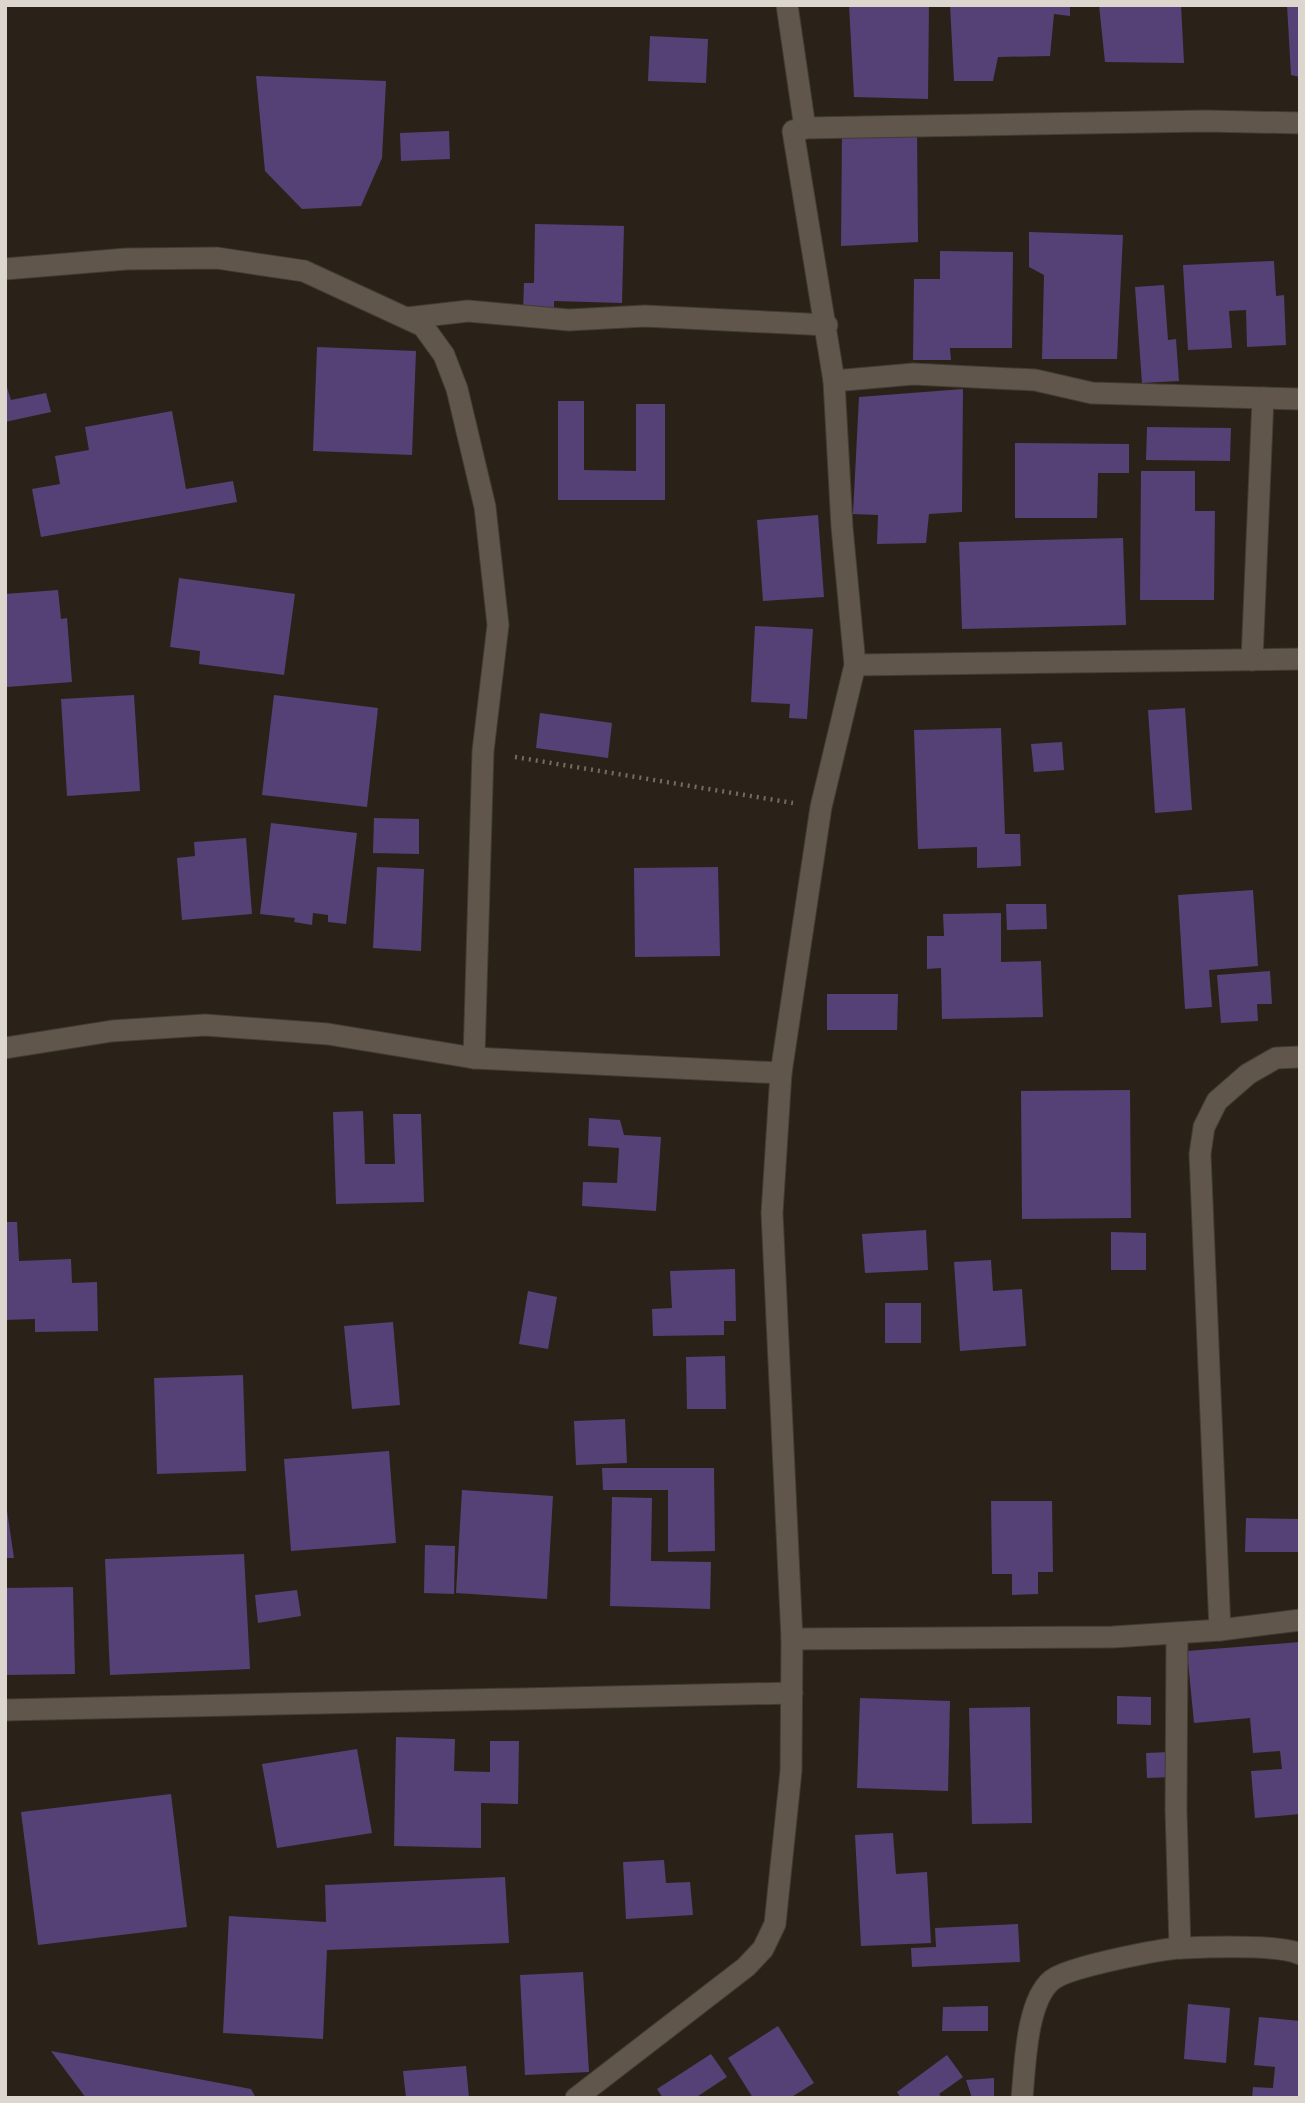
<svg xmlns="http://www.w3.org/2000/svg" width="1305" height="2103" font-family="Figtree,sans-serif">
<style>
.building{fill:#554175}
.lines{fill:none;stroke-linecap:round;stroke-linejoin:round}
.street-casing{stroke:#423c35;stroke-width:23}
.path{stroke:#736c63;stroke-width:4.5;stroke-dasharray:2 5;stroke-linecap:butt}
.street{stroke:#60564b;stroke-width:21}
</style>
<rect width="100%" height="100%" fill="#2a2218"/>
<g class="building">
<path d="M 849,5 L 929,5 L 928,99 L 854,97 Z"/>
<path d="M 950,5 L 1070,5 L 1070,16 L 1054,14 L 1050,56 L 998,57 L 993,81 L 954,81 Z"/>
<path d="M 1099,5 L 1181,5 L 1184,63 L 1105,62 Z"/>
<path d="M 1287,5 L 1300,5 L 1300,77 L 1291,75 Z"/>
<path d="M 650,36 L 708,39 L 706,83 L 648,81 Z"/>
<path d="M 256,76 L 386,81 L 382,158 L 361,206 L 302,209 L 265,171 Z"/>
<path d="M 917,130 L 918,242 L 841,246 L 842,132 Z"/>
<path d="M 449,131 L 450,159 L 401,161 L 400,133 Z"/>
<path d="M 535,224 L 624,226 L 622,303 L 554,301 L 554,312 L 523,312 L 524,283 L 534,283 Z"/>
<path d="M 1029,232 L 1123,235 L 1117,359 L 1042,359 L 1044,275 L 1029,267 Z"/>
<path d="M 940,251 L 1013,252 L 1012,348 L 950,348 L 951,360 L 913,360 L 914,279 L 940,279 Z"/>
<path d="M 1274,261 L 1276,296 L 1284,295 L 1286,345 L 1247,347 L 1246,310 L 1229,311 L 1232,348 L 1188,350 L 1183,265 Z"/>
<path d="M 1164,285 L 1168,340 L 1176,339 L 1179,381 L 1142,383 L 1135,287 Z"/>
<path d="M 317,347 L 416,351 L 412,455 L 313,451 Z"/>
<path d="M 5,381 L 11,400 L 46,393 L 51,412 L 5,422 Z"/>
<path d="M 963,389 L 962,512 L 929,514 L 926,543 L 877,544 L 878,515 L 853,514 L 859,397 Z"/>
<path d="M 558,401 L 584,401 L 584,470 L 636,471 L 636,404 L 665,404 L 665,500 L 558,500 Z"/>
<path d="M 172,411 L 186,489 L 233,481 L 237,502 L 41,537 L 32,489 L 60,484 L 55,456 L 89,450 L 85,427 Z"/>
<path d="M 1147,427 L 1231,428 L 1230,461 L 1146,460 Z"/>
<path d="M 1015,443 L 1129,444 L 1129,473 L 1098,473 L 1097,518 L 1015,518 Z"/>
<path d="M 1141,471 L 1195,471 L 1195,511 L 1215,511 L 1214,600 L 1140,600 Z"/>
<path d="M 818,515 L 824,597 L 763,601 L 757,520 Z"/>
<path d="M 1123,538 L 1126,625 L 962,629 L 959,542 Z"/>
<path d="M 179,578 L 295,594 L 284,675 L 199,664 L 200,651 L 170,647 Z"/>
<path d="M 58,590 L 61,619 L 67,618 L 72,682 L 7,687 L 5,594 Z"/>
<path d="M 755,626 L 813,629 L 807,719 L 789,718 L 790,704 L 751,702 Z"/>
<path d="M 134,695 L 140,791 L 67,796 L 61,699 Z"/>
<path d="M 274,695 L 378,708 L 367,807 L 262,795 Z"/>
<path d="M 1185,708 L 1192,810 L 1155,813 L 1148,710 Z"/>
<path d="M 540,713 L 612,723 L 608,758 L 536,748 Z"/>
<path d="M 1001,728 L 1005,834 L 1020,834 L 1021,866 L 977,868 L 977,847 L 918,849 L 914,730 Z"/>
<path d="M 1062,742 L 1064,770 L 1034,772 L 1031,744 Z"/>
<path d="M 374,818 L 419,819 L 419,854 L 373,853 Z"/>
<path d="M 271,823 L 357,833 L 346,924 L 328,922 L 328,915 L 313,913 L 312,925 L 294,922 L 295,918 L 260,914 Z"/>
<path d="M 246,838 L 252,914 L 182,920 L 177,858 L 195,856 L 194,842 Z"/>
<path d="M 377,867 L 424,869 L 421,951 L 373,948 Z"/>
<path d="M 718,867 L 720,956 L 635,957 L 634,868 Z"/>
<path d="M 1253,890 L 1258,966 L 1209,970 L 1212,1007 L 1185,1009 L 1178,895 Z"/>
<path d="M 1006,904 L 1046,904 L 1047,929 L 1007,930 Z"/>
<path d="M 1001,913 L 1001,962 L 1041,961 L 1043,1017 L 942,1019 L 941,968 L 927,969 L 927,936 L 944,936 L 943,914 Z"/>
<path d="M 1270,971 L 1272,1004 L 1257,1004 L 1258,1021 L 1221,1023 L 1217,975 Z"/>
<path d="M 827,994 L 898,994 L 897,1030 L 827,1030 Z"/>
<path d="M 1130,1090 L 1131,1218 L 1022,1219 L 1021,1091 Z"/>
<path d="M 363,1111 L 365,1164 L 395,1164 L 393,1114 L 421,1114 L 424,1202 L 336,1204 L 333,1112 Z"/>
<path d="M 589,1118 L 620,1120 L 624,1135 L 661,1137 L 656,1211 L 582,1206 L 583,1182 L 617,1183 L 619,1148 L 588,1146 Z"/>
<path d="M 5,1222 L 17,1222 L 19,1261 L 71,1259 L 72,1283 L 97,1282 L 98,1331 L 35,1332 L 35,1319 L 5,1320 Z"/>
<path d="M 926,1230 L 928,1270 L 865,1273 L 862,1234 Z"/>
<path d="M 1111,1232 L 1146,1233 L 1146,1270 L 1111,1270 Z"/>
<path d="M 991,1260 L 993,1291 L 1022,1289 L 1026,1346 L 960,1351 L 954,1262 Z"/>
<path d="M 735,1269 L 736,1321 L 724,1321 L 724,1335 L 653,1336 L 652,1309 L 672,1308 L 670,1271 Z"/>
<path d="M 528,1291 L 557,1297 L 548,1349 L 519,1344 Z"/>
<rect x="885" y="1303" width="36" height="40"/>
<path d="M 393,1322 L 400,1405 L 352,1409 L 344,1326 Z"/>
<path d="M 725,1356 L 726,1409 L 687,1409 L 686,1357 Z"/>
<path d="M 243,1375 L 246,1471 L 157,1474 L 154,1378 Z"/>
<path d="M 625,1419 L 627,1463 L 576,1465 L 574,1421 Z"/>
<path d="M 389,1451 L 396,1543 L 291,1551 L 284,1459 Z"/>
<path d="M 602,1468 L 714,1468 L 715,1551 L 668,1552 L 668,1490 L 603,1490 Z"/>
<path d="M 462,1490 L 553,1496 L 547,1599 L 456,1593 Z"/>
<path d="M 5,1497 L 14,1558 L 5,1558 Z"/>
<path d="M 612,1497 L 652,1498 L 651,1561 L 711,1562 L 710,1609 L 610,1606 Z"/>
<path d="M 991,1501 L 1052,1501 L 1053,1572 L 1038,1572 L 1038,1594 L 1012,1595 L 1012,1574 L 992,1574 Z"/>
<path d="M 1246,1518 L 1299,1519 L 1299,1552 L 1245,1552 Z"/>
<path d="M 425,1545 L 455,1546 L 454,1594 L 424,1593 Z"/>
<path d="M 244,1554 L 250,1669 L 110,1675 L 105,1559 Z"/>
<path d="M 73,1587 L 75,1674 L 5,1675 L 5,1588 Z"/>
<path d="M 297,1590 L 301,1616 L 258,1623 L 255,1595 Z"/>
<path d="M 1300,1642 L 1300,1814 L 1255,1818 L 1251,1771 L 1282,1769 L 1280,1751 L 1253,1753 L 1250,1718 L 1194,1723 L 1187,1651 Z"/>
<path d="M 1117,1696 L 1151,1697 L 1151,1725 L 1117,1724 Z"/>
<path d="M 860,1698 L 950,1701 L 948,1791 L 857,1788 Z"/>
<path d="M 1030,1707 L 1032,1823 L 972,1824 L 969,1708 Z"/>
<path d="M 396,1737 L 455,1739 L 454,1771 L 490,1772 L 490,1741 L 519,1741 L 518,1804 L 481,1803 L 481,1848 L 394,1846 Z"/>
<path d="M 357,1749 L 372,1833 L 277,1848 L 262,1764 Z"/>
<path d="M 1170,1752 L 1171,1777 L 1147,1778 L 1146,1753 Z"/>
<path d="M 171,1794 L 187,1927 L 38,1945 L 21,1812 Z"/>
<path d="M 893,1833 L 896,1874 L 927,1872 L 931,1943 L 861,1946 L 855,1835 Z"/>
<path d="M 664,1860 L 666,1883 L 690,1882 L 693,1915 L 626,1919 L 623,1862 Z"/>
<path d="M 505,1877 L 509,1943 L 327,1950 L 323,2039 L 223,2033 L 229,1916 L 326,1922 L 325,1885 Z"/>
<path d="M 1018,1924 L 1020,1962 L 912,1967 L 911,1948 L 936,1947 L 935,1928 Z"/>
<path d="M 583,1972 L 589,2072 L 525,2075 L 520,1975 Z"/>
<path d="M 1188,2004 L 1230,2008 L 1226,2063 L 1184,2059 Z"/>
<path d="M 988,2006 L 988,2031 L 942,2031 L 943,2007 Z"/>
<path d="M 1259,2017 L 1300,2021 L 1300,2098 L 1252,2098 L 1253,2087 L 1273,2088 L 1275,2067 L 1254,2065 Z"/>
<path d="M 778,2026 L 814,2083 L 790,2098 L 753,2098 L 728,2058 Z"/>
<path d="M 51,2051 L 251,2089 L 256,2098 L 86,2098 Z"/>
<path d="M 711,2054 L 727,2077 L 695,2098 L 663,2098 L 657,2089 Z"/>
<path d="M 947,2055 L 963,2077 L 939,2094 L 942,2098 L 901,2098 L 897,2092 Z"/>
<path d="M 466,2066 L 469,2098 L 406,2098 L 403,2071 Z"/>
<path d="M 994,2078 L 994,2098 L 972,2098 L 966,2080 Z"/>
</g>
<g class="lines">
<g class="street-casing">
<g id="street">
<path d="M 805,128 L 1206,121 L 1300,123"/>
<path d="M 5,269 L 126,259 L 217,258 L 304,271 L 423,326 L 444,355 L 457,389 L 485,507 L 498,625 L 483,751 L 474,1058"/>
<path d="M 407,318 L 468,311 L 569,320 L 645,316 L 827,325"/>
<path d="M 834,381 L 913,374 L 1035,380 L 1092,393 L 1300,399"/>
<path d="M 1252,660 L 1263,398"/>
<path d="M 855,665 L 1300,659"/>
<path d="M 5,1048 L 112,1031 L 205,1025 L 328,1034 L 474,1058 L 781,1073"/>
<path d="M 1220,1630 L 1200,1154 L 1204,1127 L 1217,1101 L 1248,1074 L 1276,1058 L 1300,1057"/>
<path d="M 1177,1633 L 1176,1810 L 1180,1948"/>
<path d="M 792,1639 L 1113,1637 L 1220,1630 L 1300,1620"/>
<path d="M 5,1710 L 792,1693"/>
<path d="M 576,2098 L 746,1967 L 763,1949 L 775,1924 L 791,1771 L 792,1639 L 772,1213 L 781,1073 L 821,807 L 855,665 L 842,527 L 834,381 L 793,131 L 805,128 L 787,5"/>
<path d="M 1022,2098 C 1025,2067 1026,2001 1052,1980 C 1068,1967 1160,1949 1182,1948 C 1207,1947 1279,1944 1300,1954"/>
</g>
</g>
<path class="path" d="M 515,757 L 793,803"/>
<use href="#street" class="street"/>
</g>
<rect width="1305" height="2103" fill="none" stroke="#dcd6cf" stroke-width="14"/>
</svg>
